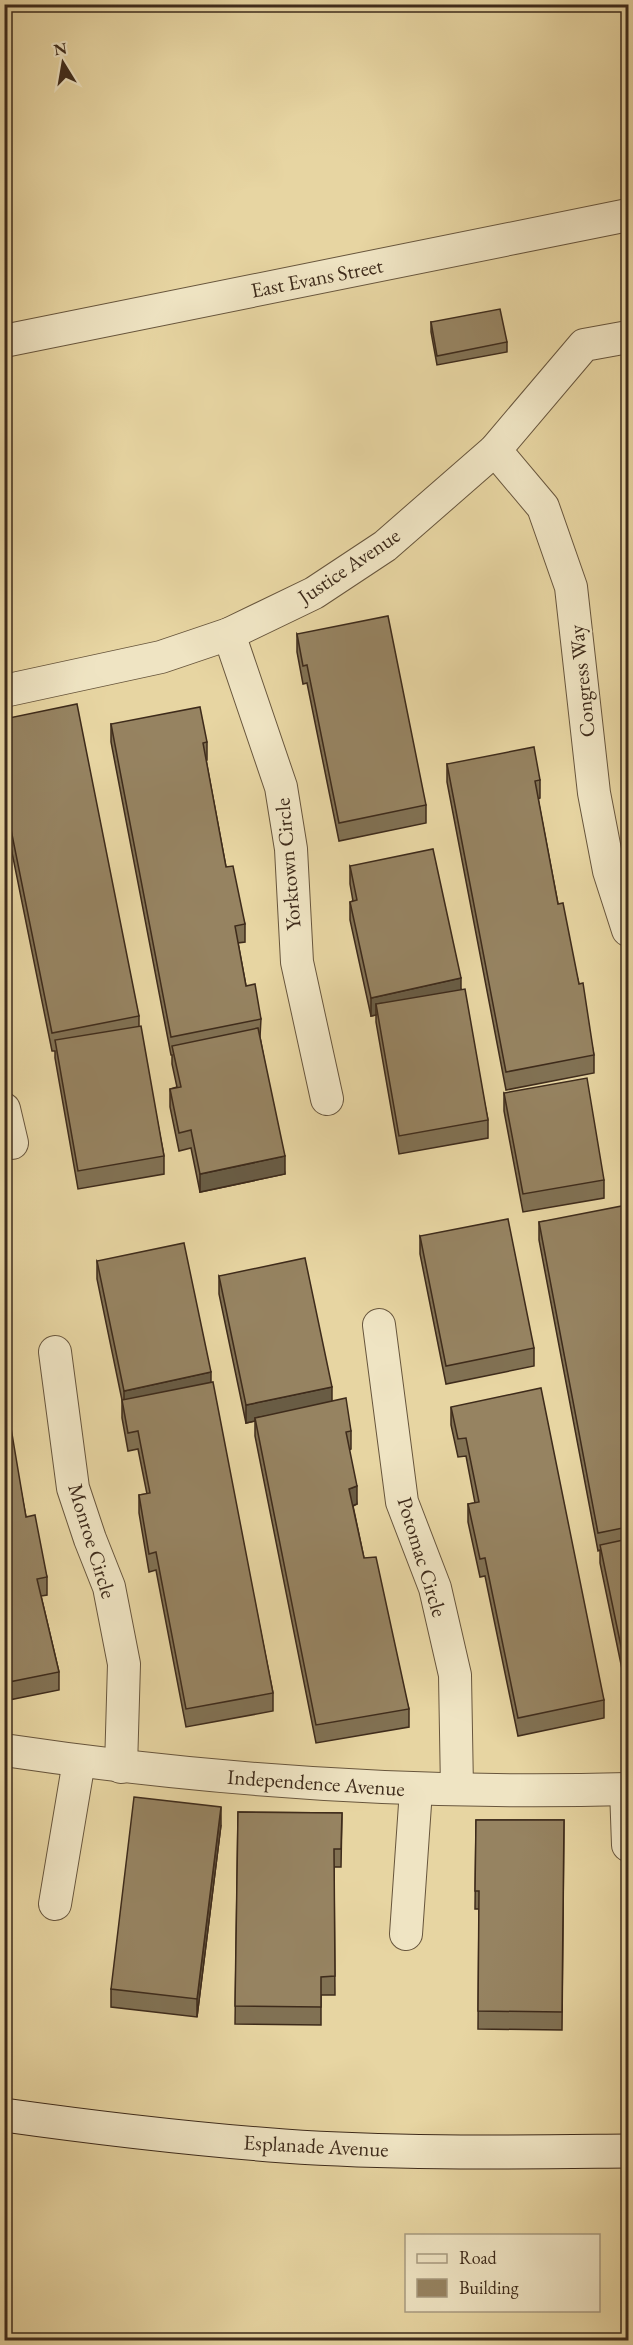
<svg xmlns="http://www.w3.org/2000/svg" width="633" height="2345" font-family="'EB Garamond',serif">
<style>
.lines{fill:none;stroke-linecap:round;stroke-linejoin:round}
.minor-casing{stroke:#68563d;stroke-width:34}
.secondary-casing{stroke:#3e2b1b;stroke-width:35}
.minor{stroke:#efe4c3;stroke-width:32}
.secondary{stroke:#efe4c3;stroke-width:33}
.wall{fill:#817153;stroke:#3e2b1b;stroke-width:1.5}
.shaded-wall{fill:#695c44;stroke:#3e2b1b;stroke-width:1.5}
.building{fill:#968361;stroke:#3e2b1b;stroke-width:1.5}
.labels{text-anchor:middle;stroke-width:5;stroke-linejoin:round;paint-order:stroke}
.street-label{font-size:21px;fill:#3e2b1b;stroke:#efe4c3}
</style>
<rect width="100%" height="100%" fill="#e7d5a2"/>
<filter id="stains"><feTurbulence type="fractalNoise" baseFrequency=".00333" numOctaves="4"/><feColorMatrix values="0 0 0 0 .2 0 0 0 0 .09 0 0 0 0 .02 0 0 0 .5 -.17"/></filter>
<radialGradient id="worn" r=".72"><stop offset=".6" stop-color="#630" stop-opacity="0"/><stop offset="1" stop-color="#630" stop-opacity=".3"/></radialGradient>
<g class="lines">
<g class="minor-casing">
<g id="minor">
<path d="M 4,341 L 628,215"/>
<path d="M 495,450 L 543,507 L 571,587 L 594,793 L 609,871 L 628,930"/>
<path d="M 229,634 L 281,787 L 291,849 L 297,962 L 327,1099"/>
<path d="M 4,691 L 161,657 L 229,634 L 314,593 L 385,546 L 495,450 L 584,345 L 628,337"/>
<path d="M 4,1109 L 12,1143"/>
<path d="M 379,1325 L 402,1502 L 435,1588 L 455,1675 L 457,1789"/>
<path d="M 55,1352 L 73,1488 L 90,1539 L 109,1587 L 124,1664 L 121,1767"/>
<path d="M 4,1750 C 212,1781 418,1795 628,1789"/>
<path d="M 626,1789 L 628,1845"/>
<path d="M 55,1904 L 79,1761"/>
<path d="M 406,1934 L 416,1790"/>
</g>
</g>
<g class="secondary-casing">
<path id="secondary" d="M 4,2115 C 97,2128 190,2139 284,2146 C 398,2154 514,2152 628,2151"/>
</g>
<use href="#minor" class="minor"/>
<use href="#secondary" class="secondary"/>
</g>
<g class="wall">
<path d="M 431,322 L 507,342 L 507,352 L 437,365 L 431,332 Z"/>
<path d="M 297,634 L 426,805 L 426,823 L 339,841 L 307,683 L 303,684 L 297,652 Z"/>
<path d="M 4,719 L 139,1016 L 139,1026 L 164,1156 L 164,1174 L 78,1189 L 55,1058 L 55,1051 L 52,1051 L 4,813 Z"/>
<path d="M 111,724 L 207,742 L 207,760 L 206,760 L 226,867 L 245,924 L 245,942 L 238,943 L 246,986 L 261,1019 L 260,1037 L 285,1174 L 200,1192 L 191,1148 L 179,1151 L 170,1107 L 170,1089 L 177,1087 L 172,1064 L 172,1055 L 171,1055 L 111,742 Z"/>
<path d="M 447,764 L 540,780 L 540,798 L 538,799 L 558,904 L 579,984 L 594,1055 L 594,1073 L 506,1090 L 447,782 Z"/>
<path d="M 350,866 L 461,989 L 488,1120 L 488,1138 L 399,1154 L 376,1022 L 376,1015 L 371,1016 L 350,920 L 350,902 L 353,901 L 350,884 Z"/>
<path d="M 504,1093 L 604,1180 L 604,1198 L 523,1212 L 504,1111 Z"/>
<path d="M 628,1211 L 628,1698 L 600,1563 L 600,1550 L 598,1551 L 539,1240 L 539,1222 Z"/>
<path d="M 420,1236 L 534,1348 L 534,1366 L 446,1384 L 420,1254 Z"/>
<path d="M 97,1261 L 211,1383 L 273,1693 L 273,1711 L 186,1727 L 156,1570 L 149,1572 L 139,1513 L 139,1495 L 147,1494 L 138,1449 L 128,1451 L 122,1418 L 122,1400 L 97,1279 Z"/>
<path d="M 219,1276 L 332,1401 L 351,1431 L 351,1449 L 349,1450 L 357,1504 L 353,1506 L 364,1558 L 409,1709 L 409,1727 L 316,1743 L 255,1436 L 255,1421 L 246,1423 L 219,1294 Z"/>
<path d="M 4,1394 L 8,1413 L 8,1423 L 26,1517 L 47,1577 L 47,1595 L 41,1596 L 59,1672 L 59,1690 L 4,1701 Z"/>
<path d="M 451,1407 L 604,1700 L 604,1718 L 518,1736 L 485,1576 L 480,1577 L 468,1522 L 468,1504 L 475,1503 L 466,1456 L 458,1457 L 451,1425 Z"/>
<path d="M 238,1812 L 342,1813 L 341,1867 L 334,1867 L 335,1995 L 321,1995 L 321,2025 L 235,2024 Z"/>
<path d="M 476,1820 L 564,1820 L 562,2030 L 478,2029 L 479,1909 L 475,1909 Z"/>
<path d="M 221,1825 L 197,2017 L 111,2007 L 111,1989 Z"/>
</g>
<g class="shaded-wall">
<path d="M 461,978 L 461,996 L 376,1004 L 376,1015 L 371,1016 L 371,998 Z"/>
<path d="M 285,1156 L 285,1174 L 200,1192 L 200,1174 Z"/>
<path d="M 211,1372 L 211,1390 L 124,1409 L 124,1391 Z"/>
<path d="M 332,1387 L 332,1405 L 255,1418 L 255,1421 L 246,1423 L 246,1405 Z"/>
<path d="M 357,1486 L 357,1504 L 349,1507 L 349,1489 Z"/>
<path d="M 221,1807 L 221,1825 L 197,2017 L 197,1999 Z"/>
</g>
<g class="building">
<path d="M 500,309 L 507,342 L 437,356 L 431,322 Z"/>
<path d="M 388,616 L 426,805 L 339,823 L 307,665 L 303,666 L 297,634 Z"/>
<path d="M 77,704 L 139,1016 L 52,1033 L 4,795 L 4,719 Z"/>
<path d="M 200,707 L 207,742 L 203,743 L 226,867 L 233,866 L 245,924 L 235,926 L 246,986 L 255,984 L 261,1019 L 171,1037 L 111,724 Z"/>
<path d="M 534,747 L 540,780 L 535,781 L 558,904 L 563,903 L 579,984 L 583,983 L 594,1055 L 506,1072 L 447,764 Z"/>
<path d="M 433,849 L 461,978 L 371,998 L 350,902 L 357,900 L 350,866 Z"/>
<path d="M 465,989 L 488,1120 L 399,1136 L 376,1004 Z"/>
<path d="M 141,1026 L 164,1156 L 78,1171 L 55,1040 Z"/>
<path d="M 258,1028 L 285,1156 L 200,1174 L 191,1130 L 179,1133 L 170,1089 L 181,1087 L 172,1046 Z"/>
<path d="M 587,1078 L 604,1180 L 523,1194 L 504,1093 Z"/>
<path d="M 627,1205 L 628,1211 L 628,1527 L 598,1533 L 539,1222 Z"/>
<path d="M 508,1219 L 534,1348 L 446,1366 L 420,1236 Z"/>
<path d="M 184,1243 L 211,1372 L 124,1391 L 97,1261 Z"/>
<path d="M 305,1258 L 332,1387 L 246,1405 L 219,1276 Z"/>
<path d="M 213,1382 L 273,1693 L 186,1709 L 156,1552 L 149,1554 L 139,1495 L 150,1493 L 138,1431 L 128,1433 L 122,1400 Z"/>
<path d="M 541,1388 L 604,1700 L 518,1718 L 485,1558 L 480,1559 L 468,1504 L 479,1502 L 466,1438 L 458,1439 L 451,1407 Z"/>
<path d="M 4,1394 L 8,1413 L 4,1414 Z"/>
<path d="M 346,1398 L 351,1431 L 346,1432 L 357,1486 L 349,1489 L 364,1558 L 376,1557 L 409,1709 L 316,1725 L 255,1418 Z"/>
<path d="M 10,1422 L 26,1517 L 35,1515 L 47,1577 L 37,1579 L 59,1672 L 4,1683 L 4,1423 Z"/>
<path d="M 628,1539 L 628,1680 L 600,1545 Z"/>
<path d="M 134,1797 L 221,1807 L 197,1999 L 111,1989 Z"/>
<path d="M 238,1812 L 342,1813 L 341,1849 L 334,1849 L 335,1976 L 321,1977 L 321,2007 L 235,2006 Z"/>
<path d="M 476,1820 L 564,1820 L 562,2012 L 478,2011 L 479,1891 L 475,1891 Z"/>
</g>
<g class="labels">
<g class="street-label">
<text transform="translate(317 278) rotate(-11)" y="7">East Evans Street</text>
<text transform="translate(349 566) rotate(-34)" y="7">Justice Avenue</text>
<text transform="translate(582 681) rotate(-96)" y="7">Congress Way</text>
<text transform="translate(288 864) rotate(-95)" y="7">Yorktown Circle</text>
<text transform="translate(92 1541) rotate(73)" y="7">Monroe Circle</text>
<text transform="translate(422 1557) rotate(73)" y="7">Potomac Circle</text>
<text transform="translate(316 1783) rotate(4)" y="7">Independence Avenue</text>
<text transform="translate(316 2146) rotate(3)" y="7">Esplanade Avenue</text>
</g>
</g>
<rect width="633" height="2345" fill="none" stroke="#e7d5a2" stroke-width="24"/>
<rect x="6" y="6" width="621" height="2333" fill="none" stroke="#3e2b1b" stroke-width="3"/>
<rect x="12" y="12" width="609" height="2321" fill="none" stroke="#3e2b1b" stroke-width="1.5"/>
<rect x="405" y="2234" width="195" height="78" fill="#efe4c3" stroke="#a89a80" stroke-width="1.5"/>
<rect x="417" y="2254" width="30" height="9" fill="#efe4c3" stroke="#a89a80" stroke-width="1.5"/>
<text x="459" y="2264" font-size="18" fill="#3e2b1b">Road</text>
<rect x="417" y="2279" width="30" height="18" fill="#968361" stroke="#a89a80" stroke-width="1.5"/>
<text x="459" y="2294" font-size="18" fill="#3e2b1b">Building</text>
<g transform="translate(63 63) rotate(349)" stroke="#efe4c3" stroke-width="4.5" paint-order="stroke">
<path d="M0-4.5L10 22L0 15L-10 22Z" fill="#3e2b1b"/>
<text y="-9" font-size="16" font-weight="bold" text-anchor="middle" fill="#3e2b1b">N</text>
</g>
<rect width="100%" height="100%" filter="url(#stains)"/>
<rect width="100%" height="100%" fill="url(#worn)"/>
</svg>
